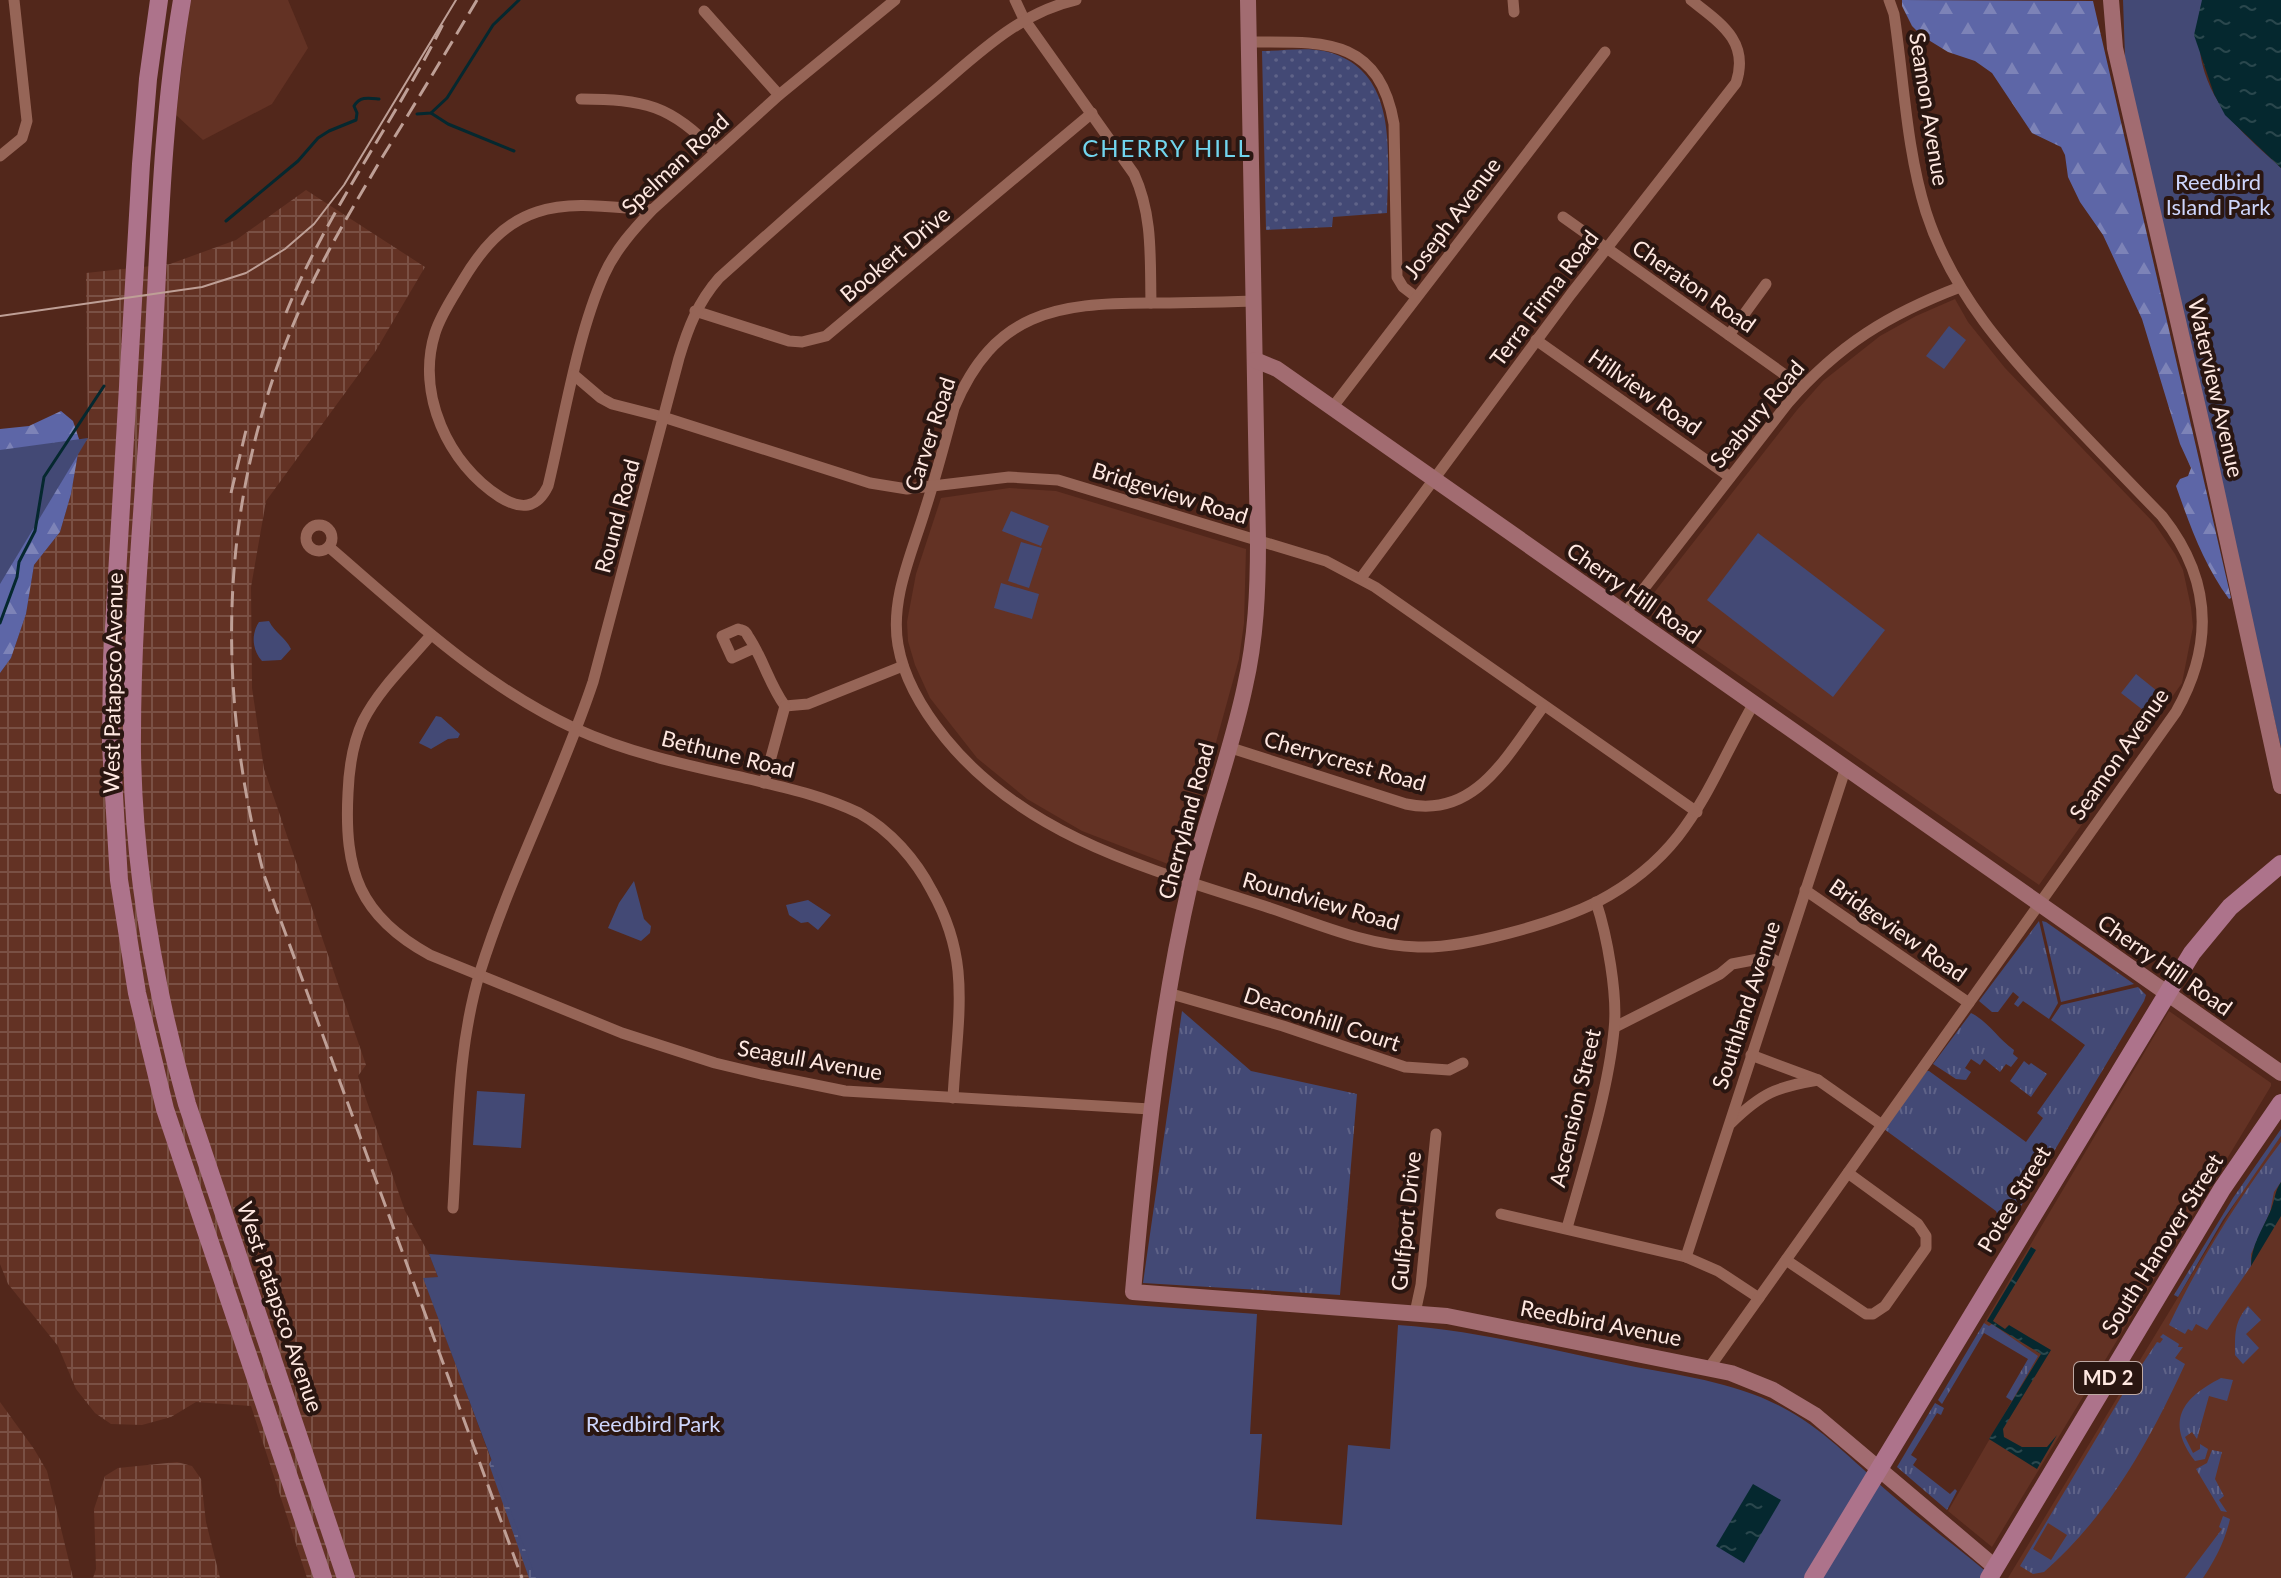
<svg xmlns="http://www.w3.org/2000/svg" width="2281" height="1578" font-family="Lato,sans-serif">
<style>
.built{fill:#633224}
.industrial{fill:url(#industrial-grid)}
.grass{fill:url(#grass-tufts);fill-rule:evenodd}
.forest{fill:url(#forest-firs)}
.wetland{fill:url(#wetland-marsh)}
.park{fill:#434975}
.garden{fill:url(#garden-dots)}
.water{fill:url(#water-ripples)}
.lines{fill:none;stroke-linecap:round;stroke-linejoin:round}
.stream{stroke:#05282f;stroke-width:3}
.street{stroke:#966557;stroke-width:11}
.secondary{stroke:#a26c71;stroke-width:16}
.primary{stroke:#ad738b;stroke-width:18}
.tram{stroke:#be9f96;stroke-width:2}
.rail{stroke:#be9f96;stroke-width:3;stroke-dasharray:16 8;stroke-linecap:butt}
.labels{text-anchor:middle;stroke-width:8;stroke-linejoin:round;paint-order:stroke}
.shield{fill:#2a1611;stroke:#bfa9a3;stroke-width:2}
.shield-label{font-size:20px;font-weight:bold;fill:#ffe8e1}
.street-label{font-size:22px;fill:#ffe8e1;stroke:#2a1611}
.park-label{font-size:22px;fill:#ced6fc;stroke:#2a1611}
.neighbourhood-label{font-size:24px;letter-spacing:2px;fill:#71d5ee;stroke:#2a1611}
</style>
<defs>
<pattern id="industrial-grid" width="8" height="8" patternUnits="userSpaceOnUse" patternTransform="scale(2)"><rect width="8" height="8" fill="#633224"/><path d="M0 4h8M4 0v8" fill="none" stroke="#7a5044"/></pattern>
<pattern id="grass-tufts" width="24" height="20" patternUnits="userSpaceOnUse" patternTransform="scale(2)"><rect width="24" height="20" fill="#434975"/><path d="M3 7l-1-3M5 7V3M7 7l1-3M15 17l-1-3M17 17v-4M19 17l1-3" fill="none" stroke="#5f6388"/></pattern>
<pattern id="forest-firs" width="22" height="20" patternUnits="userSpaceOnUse" patternTransform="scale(2)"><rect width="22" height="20" fill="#5d66a7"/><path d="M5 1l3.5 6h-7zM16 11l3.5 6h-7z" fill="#7d83b7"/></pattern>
<pattern id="wetland-marsh" width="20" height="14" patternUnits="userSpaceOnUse" patternTransform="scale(2)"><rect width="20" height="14" fill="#434975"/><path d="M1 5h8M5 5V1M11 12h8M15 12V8" fill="none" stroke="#5f6388"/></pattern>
<pattern id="garden-dots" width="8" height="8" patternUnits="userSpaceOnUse" patternTransform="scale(2)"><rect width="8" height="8" fill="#434975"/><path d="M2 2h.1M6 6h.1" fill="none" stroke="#5f6388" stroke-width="1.8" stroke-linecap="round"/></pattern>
<pattern id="water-ripples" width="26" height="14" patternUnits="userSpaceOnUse" patternTransform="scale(2)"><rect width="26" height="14" fill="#05282f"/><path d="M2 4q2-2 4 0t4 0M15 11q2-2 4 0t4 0" fill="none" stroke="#2a474d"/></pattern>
</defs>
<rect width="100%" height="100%" fill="#52271b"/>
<g class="built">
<path d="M 190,0 L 288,0 L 308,48 L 272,104 L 203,140 L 176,115 Z"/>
<path d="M 1955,299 L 1968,322 L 2005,368 L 2154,523 L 2175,554 L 2183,570 L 2191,607 L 2193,627 L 2182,683 L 2039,885 L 1642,608 L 1797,410 L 1823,381 L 1880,336 L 1916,316 Z"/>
<path d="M 1009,488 L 1056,491 L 1246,549 L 1244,623 L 1239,659 L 1181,869 L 1082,831 L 1027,799 L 977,758 L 930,698 L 915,665 L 908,641 L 907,622 L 916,574 L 941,498 Z"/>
<path d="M 2169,1011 L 2271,1083 L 2271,1086 L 1992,1547 L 1948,1511 L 2036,1359 L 1984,1323 Z"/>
<path d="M 2281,1136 L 2281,1578 L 2008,1578 L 2249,1180 Z"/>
</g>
<g class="industrial">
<path d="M 306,190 L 425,267 L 375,352 L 266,501 L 251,587 L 252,688 L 264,769 L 366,1065 L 358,1076 L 405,1211 L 429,1254 L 438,1277 L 424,1279 L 535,1578 L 307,1578 L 251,1406 L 196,1402 L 171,1417 L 142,1425 L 111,1424 L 95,1413 L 76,1389 L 58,1346 L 8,1284 L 0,1264 L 0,673 L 11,658 L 26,614 L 34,565 L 60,532 L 71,494 L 80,442 L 88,438 L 86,273 L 170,264 L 236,240 Z"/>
<path d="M 0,1402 L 34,1449 L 47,1471 L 73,1578 L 0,1578 Z"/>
<path d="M 177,1462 L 192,1466 L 201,1479 L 206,1522 L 220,1578 L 93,1578 L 96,1569 L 94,1509 L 105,1476 L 118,1468 Z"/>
</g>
<g class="grass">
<path d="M 2039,921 L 2058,1003 L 2049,1019 L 2023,1001 L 2018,1007 L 2014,1004 L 2019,997 L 2013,992 L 1998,1012 L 1992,1012 L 1979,1001 Z"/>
<path d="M 2042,921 L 2046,922 L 2134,984 L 2061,1002 Z"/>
<path d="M 2138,987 L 2146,995 L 2144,1001 L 2002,1238 L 2001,1223 L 1996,1211 L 1884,1129 L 1927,1071 L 1929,1071 L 2026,1142 L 2043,1118 L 2037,1113 L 2085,1045 L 2051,1020 L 2061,1005 Z"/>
<path d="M 1182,1011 L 1251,1071 L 1357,1094 L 1340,1295 L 1143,1283 Z"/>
<path d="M 1971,1013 C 1989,1022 1998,1039 2014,1050 L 2013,1054 L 2018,1058 L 2011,1067 L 2006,1064 L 2000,1072 L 1984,1059 L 1980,1065 L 1971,1059 L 1965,1068 L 1971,1072 L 1966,1080 L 1956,1079 L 1933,1064 Z"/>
<path d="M 2024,1061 L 2029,1065 L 2031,1063 L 2047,1074 L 2031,1097 L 2010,1081 Z"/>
<path d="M 2281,1129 L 2281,1136 L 2223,1220 L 2178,1297 L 2174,1295 L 2233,1198 Z"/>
<path d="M 2281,1142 L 2281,1182 L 2274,1192 L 2270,1212 L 2251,1254 L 2251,1266 L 2207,1330 L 2196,1324 L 2192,1331 L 2188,1329 L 2185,1334 L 2169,1325 C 2200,1260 2238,1199 2281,1142 Z"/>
<path d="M 2248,1306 L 2261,1320 L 2246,1334 L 2259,1348 L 2243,1364 L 2235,1355 C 2235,1334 2234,1322 2248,1306 Z"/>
<path d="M 1984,1323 L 1989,1326 L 1992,1324 L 2038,1356 L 2012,1401 L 2006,1397 L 2028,1359 L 1984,1333 L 1942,1404 L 1938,1400 Z"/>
<path d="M 2163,1334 L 2179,1344 L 2178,1347 L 2183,1347 L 2175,1358 L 2185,1364 C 2149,1442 2109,1515 2044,1572 L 2033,1574 L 2020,1566 L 2127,1387 L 2157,1342 L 2160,1343 L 2163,1339 L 2160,1337 ZM 2048,1523 L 2067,1535 L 2051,1560 L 2033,1549 Z"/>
<path d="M 2221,1378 L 2233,1380 L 2227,1401 L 2209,1396 L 2197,1439 L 2192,1432 L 2185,1437 L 2193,1453 L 2200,1449 L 2200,1444 L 2208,1449 L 2205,1459 L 2195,1461 C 2165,1421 2182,1398 2221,1378 Z"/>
<path d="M 1935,1403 L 1944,1408 L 1941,1415 L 1937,1413 L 1911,1455 L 1917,1459 L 1913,1465 L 1950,1494 L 1955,1489 L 1957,1491 L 1947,1510 L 1897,1467 Z"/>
<path d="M 2212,1450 L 2222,1452 L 2215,1479 L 2224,1496 L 2219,1500 L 2227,1512 L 2221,1511 L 2196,1469 L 2207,1463 Z"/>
<path d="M 2223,1516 L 2230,1519 C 2225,1541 2215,1560 2203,1578 L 2185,1578 L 2222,1529 L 2219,1527 Z"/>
</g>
<g class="forest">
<path d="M 1902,0 L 2093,1 L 2231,598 L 2229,599 C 2204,565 2190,526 2176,486 L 2180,479 L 2188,476 L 2191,468 L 2180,444 L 2142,319 L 2103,235 L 2080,202 L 2068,177 L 2065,155 L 2061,147 L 2032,133 L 1992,73 L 1975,61 L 1948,52 L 1922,36 L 1912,26 L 1902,6 Z"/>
<path d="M 61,411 L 73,421 L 80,442 L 71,494 L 60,532 L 34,565 L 26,614 L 11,658 L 0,673 L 0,429 L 29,426 Z"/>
</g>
<path class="wetland" d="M 492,1459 L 554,1578 L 529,1578 L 489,1464 Z"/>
<g class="park">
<path d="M 2123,0 L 2202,0 C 2204,20 2197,44 2202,63 C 2214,112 2247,136 2281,168 L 2281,748 L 2134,106 L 2125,57 Z"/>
<path d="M 1949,326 L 1966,340 L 1944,369 L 1926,356 Z"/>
<path d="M 88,438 L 0,584 L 0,450 Z"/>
<path d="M 1011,511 L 1049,526 L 1041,546 L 1002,531 Z"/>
<path d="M 1758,533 L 1885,630 L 1833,697 L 1707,600 Z"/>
<path d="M 1021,542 L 1042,548 L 1029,588 L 1008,581 Z"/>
<path d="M 1001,583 L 1039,594 L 1032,619 L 994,608 Z"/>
<path d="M 269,621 C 275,633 285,637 291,649 L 281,660 L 262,661 C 252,650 251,634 259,622 Z"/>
<path d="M 2136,674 L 2167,699 L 2152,717 L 2121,693 Z"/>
<path d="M 436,716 L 441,717 L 460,734 L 458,738 L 448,739 L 431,749 L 419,743 Z"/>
<path d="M 634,881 L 644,919 L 651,926 L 650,933 L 641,941 L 608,928 L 619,903 Z"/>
<path d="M 808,900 L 831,915 L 818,930 L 808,922 L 801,923 L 789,915 L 786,905 Z"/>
<path d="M 477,1091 L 525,1094 L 521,1148 L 473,1145 Z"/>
<path d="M 429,1254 L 1257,1314 L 1250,1434 L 1262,1434 L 1256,1519 L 1342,1525 L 1348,1445 L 1390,1449 L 1398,1325 C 1476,1330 1549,1350 1626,1365 C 1681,1376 1739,1382 1789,1411 C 1828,1433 1859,1467 1893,1496 C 1922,1521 1953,1544 1983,1569 L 1999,1578 L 536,1578 L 423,1278 L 438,1277 Z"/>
</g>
<path class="garden" d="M 1262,51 C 1281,51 1305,47 1324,51 C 1400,68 1388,154 1387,213 L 1333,217 L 1332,227 L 1266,230 Z"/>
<g class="water">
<path d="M 2202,0 L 2281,0 L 2281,168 L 2225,115 L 2214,94 L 2194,35 Z"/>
<path d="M 2281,1182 L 2281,1216 L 2251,1266 C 2251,1246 2262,1230 2270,1212 C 2275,1201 2274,1192 2281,1182 Z"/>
<path d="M 2031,1247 L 2036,1250 L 1993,1321 L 2005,1329 L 2009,1325 L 2051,1350 L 2003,1429 L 2004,1437 L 2022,1447 L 2047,1447 L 2057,1435 L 2037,1469 L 1989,1439 L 2041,1354 L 1987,1321 Z"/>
<path d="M 1753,1484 L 1781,1500 L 1744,1563 L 1716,1546 Z"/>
</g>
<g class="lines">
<g class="stream">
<path d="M 431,113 L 448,124 L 514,151"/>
<path d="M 417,114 L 431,113 L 447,98 L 493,25 L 519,0"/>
<path d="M 226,221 L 298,161 L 318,138 L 329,131 L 356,120 L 357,113 L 354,106 C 360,96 369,98 379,99"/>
<path d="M 0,623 L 17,577 L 19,562 L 35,531 L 44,477 L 104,386"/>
</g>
<g class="street">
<path d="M 1015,0 L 1024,19 L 1134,174 C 1153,215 1150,259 1151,303"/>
<path d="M 1513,0 L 1514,12"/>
<path d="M 704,11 L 779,95"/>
<path d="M 1250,42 C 1321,42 1379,36 1394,124 L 1397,277 L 1403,287 L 1416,297"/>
<path d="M 581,99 C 643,99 672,105 715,152"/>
<path d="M 0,156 L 22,138 L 27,121 L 14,0"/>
<path d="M 652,210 C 615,208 573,200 537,212 C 503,223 481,250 463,280 C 453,297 441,314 435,333 C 416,394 448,464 500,497 C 521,510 537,509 548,486 C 564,420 577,335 604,275 C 615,250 634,229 652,210 L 779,95 L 895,0"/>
<path d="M 1563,217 L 1802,387"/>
<path d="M 1255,301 C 1220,302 1185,303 1150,303 C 1056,303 994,312 954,408 C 945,442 936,476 925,510 C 912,553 890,599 898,645 C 904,680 924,712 946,739 C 1026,837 1149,869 1264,906 C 1313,922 1366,946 1418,947 C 1464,949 1555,923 1597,902 C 1691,853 1706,787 1754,703"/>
<path d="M 695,311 L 789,341 L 802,342 L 826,336 L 1092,113"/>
<path d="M 1729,335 L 1766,284"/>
<path d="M 1536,340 L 1730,477"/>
<path d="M 574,375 L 601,398 L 612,404 L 663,417 L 870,483 L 907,489 L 1009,477 L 1058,480 L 1326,561 L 1375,587 L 1697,812"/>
<path d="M 1332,408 L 1605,52"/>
<circle cx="319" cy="538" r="13"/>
<path d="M 329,547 C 407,614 481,685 576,729 C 631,754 691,766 749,779 C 787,788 824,796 859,813 C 890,830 916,860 932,891 C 946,916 955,942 958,971 C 962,1012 955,1056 953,1098"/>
<path d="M 1361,578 L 1571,294 L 1736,83 C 1750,41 1720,23 1691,0"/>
<path d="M 1625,613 L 1788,403 C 1838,345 1889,314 1960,287"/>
<path d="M 431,635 C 408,662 379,689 363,721 C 352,744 349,768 348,793 C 344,871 359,916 430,955 L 622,1033 L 715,1063 L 761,1074 L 845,1091 L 1150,1109"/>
<path d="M 754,648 L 732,658 L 722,636 L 738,629 C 744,631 745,630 748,636 C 763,658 769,684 785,706"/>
<path d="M 785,706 L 808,704 L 903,666"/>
<path d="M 1228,747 L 1406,804 C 1476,819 1507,755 1543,707"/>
<path d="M 764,783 L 785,706"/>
<path d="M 1805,890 L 1969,1003"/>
<path d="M 1168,993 L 1283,1026 L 1405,1067 L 1449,1070 L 1463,1063"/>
<path d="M 1615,1027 L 1720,974 L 1732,964 L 1769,957 L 1781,964"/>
<path d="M 1751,1055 L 1818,1080 L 1882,1125"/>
<path d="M 1731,1123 C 1762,1093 1776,1087 1818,1080"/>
<path d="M 453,1208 C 458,1130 457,1048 480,972 C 511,873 560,781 593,682 L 679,358 C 688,328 698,302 719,278 C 789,215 860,152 933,92 C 977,55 1018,13 1076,0"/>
<path d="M 1501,1214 L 1686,1257 L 1718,1271 L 1759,1298"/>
<path d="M 1567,1228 C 1584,1167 1608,1093 1614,1030 C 1618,995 1607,935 1596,902"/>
<path d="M 1686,1257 L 1846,767"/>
<path d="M 1786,1260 L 1866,1314 L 1873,1314 L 1885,1306 L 1926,1248 L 1926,1236 L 1918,1224 L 1848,1173"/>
<path d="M 1415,1313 L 1421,1285 L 1436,1134"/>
<path d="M 1709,1368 L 2176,712 C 2215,643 2211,578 2162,516 C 2130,483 2097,449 2065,415 C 2007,354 1952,293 1926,212 C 1906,148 1904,80 1894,14 L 1889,0"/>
</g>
<g class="secondary">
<path d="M 1248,0 L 1258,541 C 1258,590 1256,638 1245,686 C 1231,753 1206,818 1190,884 C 1159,1019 1145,1155 1133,1292 L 1447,1316 L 1731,1373 L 1773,1390 L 1815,1415 L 1995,1567"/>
<path d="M 2111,0 L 2115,48 L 2208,451 L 2281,786"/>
<path d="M 1255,360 L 1277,369 L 2281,1073"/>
</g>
<g class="primary">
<path d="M 159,0 L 148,79 L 141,164 L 112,661 L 111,745 L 119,880 L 137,993 L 165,1109 L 323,1578"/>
<path d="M 182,0 C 161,123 159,249 152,373 C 144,499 131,626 132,753 C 134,871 155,990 187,1104 L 346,1578"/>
<path d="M 1813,1578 L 2192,953 L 2230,907 L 2281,864"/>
<path d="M 1989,1578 L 2222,1189 L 2281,1103"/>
</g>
<path class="tram" d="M 0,316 L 202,287 L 246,273 L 285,249 L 314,224 L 344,185 L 456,0"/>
<g class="rail">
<path d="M 477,0 C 446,52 415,104 383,156 C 353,207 323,257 299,311 C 219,495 214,682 264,875 L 522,1578"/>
<path d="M 286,313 C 328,209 397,118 446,18"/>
<path d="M 231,493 L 247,426"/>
</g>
</g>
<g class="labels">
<rect class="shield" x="2074" y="1362" width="68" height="32" rx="6"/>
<g class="shield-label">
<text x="2108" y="1385">MD 2</text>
</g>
<g class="street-label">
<text transform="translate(1929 109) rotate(81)" y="8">Seamon Avenue</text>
<text transform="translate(675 164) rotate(-43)" y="8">Spelman Road</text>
<text transform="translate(1452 218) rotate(-53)" y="8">Joseph Avenue</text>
<text transform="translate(895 254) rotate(-40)" y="8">Bookert Drive</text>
<text transform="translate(1694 286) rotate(35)" y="8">Cheraton Road</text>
<text transform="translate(1544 298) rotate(-53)" y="8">Terra Firma Road</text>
<text transform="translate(2216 388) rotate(77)" y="8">Waterview Avenue</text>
<text transform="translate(1645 392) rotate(35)" y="8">Hillview Road</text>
<text transform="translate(1757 414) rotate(-50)" y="8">Seabury Road</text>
<text transform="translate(930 434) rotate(-72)" y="8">Carver Road</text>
<text transform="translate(1170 493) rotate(17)" y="8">Bridgeview Road</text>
<text transform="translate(617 516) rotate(-75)" y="8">Round Road</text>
<text transform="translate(1634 593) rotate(35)" y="8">Cherry Hill Road</text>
<text transform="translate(113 683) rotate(-89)" y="8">West Patapsco Avenue</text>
<text transform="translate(728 754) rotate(14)" y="8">Bethune Road</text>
<text transform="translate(2119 754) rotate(-55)" y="8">Seamon Avenue</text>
<text transform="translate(1345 761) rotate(16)" y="8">Cherrycrest Road</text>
<text transform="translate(1186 821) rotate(-75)" y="8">Cherryland Road</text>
<text transform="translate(1321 901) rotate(16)" y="8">Roundview Road</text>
<text transform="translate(1898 930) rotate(35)" y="8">Bridgeview Road</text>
<text transform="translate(2165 965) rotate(35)" y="8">Cherry Hill Road</text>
<text transform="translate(1746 1005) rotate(-72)" y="8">Southland Avenue</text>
<text transform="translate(1322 1019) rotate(18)" y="8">Deaconhill Court</text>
<text transform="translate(810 1060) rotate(10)" y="8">Seagull Avenue</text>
<text transform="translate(1575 1108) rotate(-77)" y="8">Ascension Street</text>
<text transform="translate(2014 1199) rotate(-59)" y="8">Potee Street</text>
<text transform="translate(1406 1221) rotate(-84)" y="8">Gulfport Drive</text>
<text transform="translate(2162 1244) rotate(-58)" y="8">South Hanover Street</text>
<text transform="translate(280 1307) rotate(71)" y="8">West Patapsco Avenue</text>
<text transform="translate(1601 1323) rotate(11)" y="8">Reedbird Avenue</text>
</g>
<g class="park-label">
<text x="2218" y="190">Reedbird<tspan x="2218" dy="25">Island Park</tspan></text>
<text x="653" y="1432">Reedbird Park</text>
</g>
<g class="neighbourhood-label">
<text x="1167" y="157">CHERRY HILL</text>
</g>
</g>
</svg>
